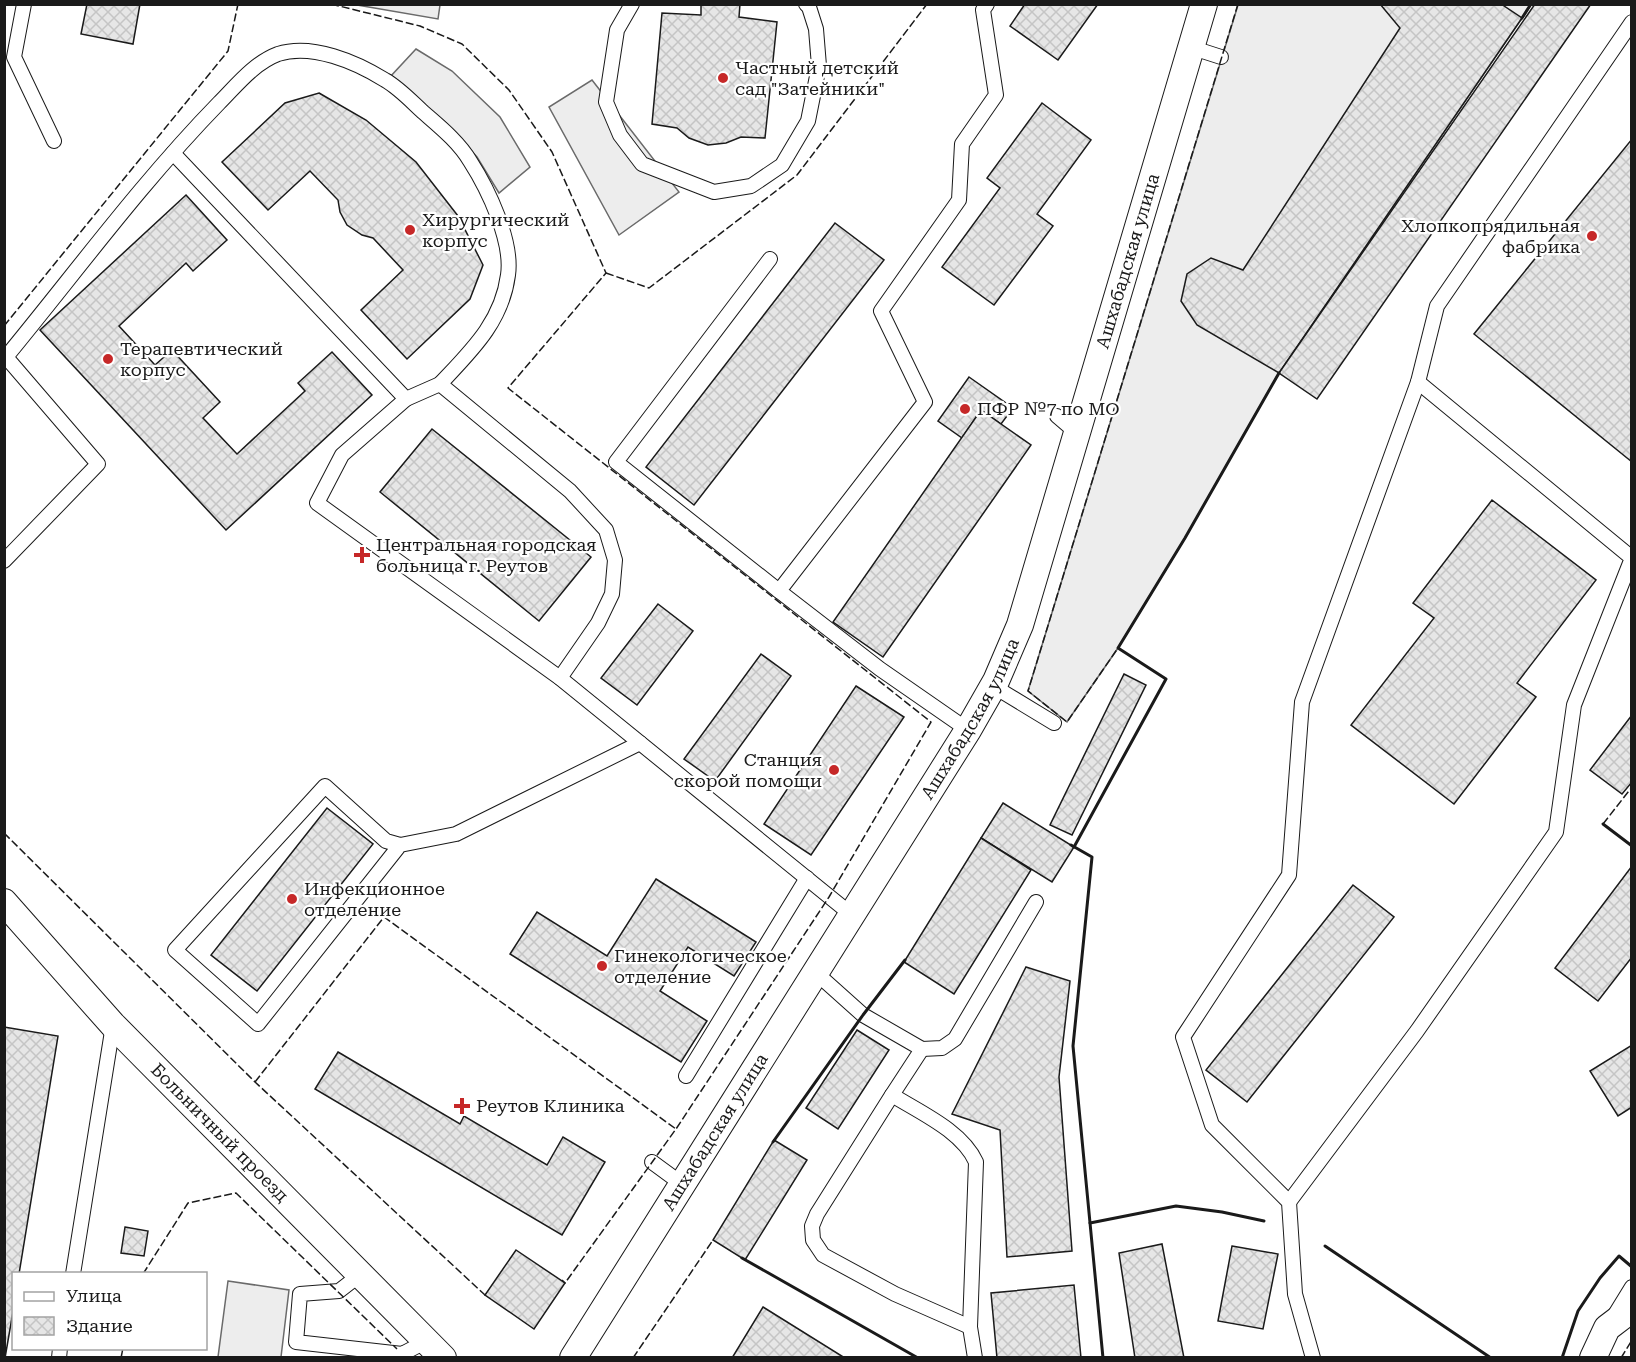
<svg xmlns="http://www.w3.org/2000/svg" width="1636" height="1362" font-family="'Roboto Serif',serif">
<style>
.parking{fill:#ededed;stroke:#6a6a6a;stroke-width:1.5}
.building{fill:url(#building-cross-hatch);stroke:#1a1a1a;stroke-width:1.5}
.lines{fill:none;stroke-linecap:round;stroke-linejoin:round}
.lane-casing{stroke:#1a1a1a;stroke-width:16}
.street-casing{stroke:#1a1a1a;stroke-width:28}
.lane{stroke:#fff;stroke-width:14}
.street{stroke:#fff;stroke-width:26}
.fence{stroke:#1a1a1a;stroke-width:1.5;stroke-dasharray:8 3;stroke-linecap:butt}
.wall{stroke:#1a1a1a;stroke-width:3}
.poi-dot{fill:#c62828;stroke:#fff;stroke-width:2}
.labels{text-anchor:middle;stroke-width:4.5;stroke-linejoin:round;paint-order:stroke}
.poi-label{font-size:18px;fill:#1a1a1a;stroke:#fff;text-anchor:start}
.street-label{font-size:18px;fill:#1a1a1a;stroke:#fff}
</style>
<defs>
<pattern id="building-cross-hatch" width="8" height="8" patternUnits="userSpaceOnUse" patternTransform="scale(1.5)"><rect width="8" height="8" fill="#e6e6e6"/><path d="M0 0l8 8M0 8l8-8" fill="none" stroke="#c5c5c5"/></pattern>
</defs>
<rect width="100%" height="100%" fill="#fff"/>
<g class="parking">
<path d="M 357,5 L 440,4 L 440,5 L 438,19 Z"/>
<path d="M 1238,5 L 1531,5 L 1279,373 L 1185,538 L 1118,648 L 1067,722 L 1028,691 Z"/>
<path d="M 416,49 L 452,71 L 500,117 L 530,167 L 499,193 L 477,157 L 445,122 L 390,77 Z"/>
<path d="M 592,80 L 679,192 L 619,235 L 549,107 Z"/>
<path d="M 228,1281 L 289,1290 L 281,1357 L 218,1357 Z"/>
</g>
<g class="building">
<path d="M 87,4 L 140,4 L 133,44 L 81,34 Z"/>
<path d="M 701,4 L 740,4 L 739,17 L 777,22 L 765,138 L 741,137 L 726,143 L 708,145 L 689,138 L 677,128 L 652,124 L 662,13 L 701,15 Z"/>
<path d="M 1025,4 L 1098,4 L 1058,60 L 1010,26 Z"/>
<path d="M 1380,4 L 1501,4 L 1522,18 L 1279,373 L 1197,325 L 1181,301 L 1187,274 L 1211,258 L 1243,270 L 1400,28 Z"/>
<path d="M 1535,4 L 1591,4 L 1317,399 L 1279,373 Z"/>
<path d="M 319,93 L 366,120 L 416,162 L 458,216 L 483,265 L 470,299 L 407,359 L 361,310 L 403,270 L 373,238 L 362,235 L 347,225 L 340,212 L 338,200 L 310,171 L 268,210 L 222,162 L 285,103 Z"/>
<path d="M 1042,103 L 1091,140 L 1037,214 L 1053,226 L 994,305 L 942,267 L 1000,188 L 987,178 Z"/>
<path d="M 1632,139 L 1632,462 L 1474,334 Z"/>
<path d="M 186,195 L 227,240 L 193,271 L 186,263 L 119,326 L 155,365 L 172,350 L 220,402 L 203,418 L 237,454 L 305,391 L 298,383 L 332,352 L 372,395 L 226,530 L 40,330 Z"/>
<path d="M 835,223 L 884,260 L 694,505 L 646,467 Z"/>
<path d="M 969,377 L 1013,408 L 1001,424 L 981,410 L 962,438 L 938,421 Z"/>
<path d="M 981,410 L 1031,445 L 883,657 L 833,622 Z"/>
<path d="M 432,429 L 591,557 L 539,621 L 380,492 Z"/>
<path d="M 1492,500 L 1596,580 L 1517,683 L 1536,697 L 1454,804 L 1351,725 L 1434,618 L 1413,603 Z"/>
<path d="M 658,604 L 693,631 L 637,705 L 601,678 Z"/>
<path d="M 761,654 L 791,676 L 715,781 L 684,759 Z"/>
<path d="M 1124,674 L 1146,685 L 1072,835 L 1050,825 Z"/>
<path d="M 856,686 L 904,717 L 811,855 L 764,824 Z"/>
<path d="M 1632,715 L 1632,782 L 1622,794 L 1590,770 Z"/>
<path d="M 1003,803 L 1074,847 L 1052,882 L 981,838 Z"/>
<path d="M 327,808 L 373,844 L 257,991 L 211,955 Z"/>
<path d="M 981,838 L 1031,870 L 954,994 L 904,962 Z"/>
<path d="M 1632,866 L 1632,957 L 1598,1001 L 1555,968 Z"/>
<path d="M 656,879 L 756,942 L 734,976 L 688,947 L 660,991 L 707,1021 L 681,1062 L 510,954 L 537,912 L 607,956 Z"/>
<path d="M 1353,885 L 1394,917 L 1247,1102 L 1206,1070 Z"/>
<path d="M 1026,967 L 1070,981 L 1059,1077 L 1072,1251 L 1007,1257 L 1000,1130 L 952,1114 Z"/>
<path d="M 4,1027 L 58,1036 L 19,1274 L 14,1274 L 14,1306 L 5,1358 Z"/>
<path d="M 857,1030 L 889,1050 L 838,1129 L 806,1108 Z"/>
<path d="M 1632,1045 L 1632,1107 L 1618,1116 L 1590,1071 Z"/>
<path d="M 338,1052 L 460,1124 L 464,1116 L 547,1165 L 563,1137 L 605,1162 L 562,1235 L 315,1089 Z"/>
<path d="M 774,1140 L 807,1160 L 745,1260 L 713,1240 Z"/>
<path d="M 125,1227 L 148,1231 L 144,1256 L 121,1253 Z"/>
<path d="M 1162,1244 L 1184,1358 L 1135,1358 L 1119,1253 Z"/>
<path d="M 1232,1246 L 1278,1254 L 1263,1329 L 1218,1321 Z"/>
<path d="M 516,1250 L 565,1283 L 534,1329 L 485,1295 Z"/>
<path d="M 1074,1285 L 1081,1358 L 997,1358 L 991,1293 Z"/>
<path d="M 763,1307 L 845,1358 L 732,1358 Z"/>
</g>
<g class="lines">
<g class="lane-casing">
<g id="lane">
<path d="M 24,4 L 14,57 L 54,141"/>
<path d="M 632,4 L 617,30 L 606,102 L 620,135 L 642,164 L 714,192 L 751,186 L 782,165 L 808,121 L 819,66 L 816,29 L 809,7 L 806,4"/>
<path d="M 1190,47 L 1221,57"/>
<path d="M 173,153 L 406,399 L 440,384"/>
<path d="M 770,259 L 616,462 L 779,591"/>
<path d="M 406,399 L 342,455 L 317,503 L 560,678 L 852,915"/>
<path d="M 1057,416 L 1078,434"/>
<path d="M 4,561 L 98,464 L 6,357 C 76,272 142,182 219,103 C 236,86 254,63 278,54 C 312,43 356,62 385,80 C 399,88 411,101 423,112 C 439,126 459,142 470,161 C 488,189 513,241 508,275 C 502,322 471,351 440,384 L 570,491 L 606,530 L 615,560 L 612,594 L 598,623 L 560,678"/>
<path d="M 993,686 L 1054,723"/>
<path d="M 968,730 L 880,669 L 779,591 L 925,402 L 881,311 L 959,200 L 962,144 L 996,95 L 983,10 L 987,4"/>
<path d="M 400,845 L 386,841 L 325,786 L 175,950 L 258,1024 L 400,845 L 456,834 L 640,743"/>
<path d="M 815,972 L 863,1015 L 922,1049 L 892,1095 C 921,1113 962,1131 976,1162 L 970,1327 L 975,1358"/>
<path d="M 922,1049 L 942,1048 L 955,1039 L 1036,902"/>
<path d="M 686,1076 L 807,878"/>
<path d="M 892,1095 L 817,1214 L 812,1226 L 813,1240 L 823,1255 L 895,1294 L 970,1327"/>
<path d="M 652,1162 L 682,1184"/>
<path d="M 1289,1202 L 1417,1031 L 1556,832 L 1574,705 L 1632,558 L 1418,382"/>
<path d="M 73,1274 L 113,1025"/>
<path d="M 361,1274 L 339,1291 L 300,1294 L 296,1342 L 402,1354 L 427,1341"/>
<path d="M 1616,1313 L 1632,1287"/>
<path d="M 59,1358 L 60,1348"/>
<path d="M 1313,1358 L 1295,1294 L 1289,1202 L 1212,1125 L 1183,1037 L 1289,875 L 1302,702 L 1418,382 L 1437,306 L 1632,22"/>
</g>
</g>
<g class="street-casing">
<g id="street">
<path id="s1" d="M 4,902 L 113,1025 L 443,1358"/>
<path id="s2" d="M 573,1358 L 968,730 L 996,681 L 1020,625 L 1204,4"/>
<path d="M 1593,1358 L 1607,1328 L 1632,1309"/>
</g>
</g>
<use href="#lane" class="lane"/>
<use href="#street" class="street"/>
<g class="fence">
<path d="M 331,4 L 420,26 L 462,44 L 509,90 L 552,152 L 606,273 L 508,388 L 931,722 L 829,897 L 676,1129 L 565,1283 L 562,1280"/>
<path d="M 1238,4 L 1028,691 L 1067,722 L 1118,648 L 1185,538 L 1280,371"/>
<path d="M 1521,20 L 1531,4"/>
<path d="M 606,273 L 649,288 L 797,175 L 927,4"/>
<path d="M 4,326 L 228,51 L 238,4"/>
<path d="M 1603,824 L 1632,787"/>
<path d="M 4,833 L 255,1082 L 485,1295 L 486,1294"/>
<path d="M 255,1082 L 384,917 L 676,1129"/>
<path d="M 143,1274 L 188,1203 L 236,1193 L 397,1349"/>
<path d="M 121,1358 L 123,1348"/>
<path d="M 633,1358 L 713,1240"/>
<path d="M 1621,1358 L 1632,1340"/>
</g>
<g class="wall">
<path d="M 1522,18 L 1531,4"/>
<path d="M 1603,824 L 1632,846"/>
<path d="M 1071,845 L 1092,857 L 1073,1046 L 1103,1358"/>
<path d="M 1074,847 L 1166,679 L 1118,648 L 1185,538 L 1279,373"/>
<path d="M 773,1142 L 863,1015 L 905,960"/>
<path d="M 1090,1223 L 1176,1206 L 1222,1212 L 1264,1221"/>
<path d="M 1325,1246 L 1491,1358"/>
<path d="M 742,1258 L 918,1358"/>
<path d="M 1562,1358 L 1578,1311 L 1600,1278 L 1619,1256 L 1632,1267"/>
</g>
</g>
<g class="poi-dot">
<circle cx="723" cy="78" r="6"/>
<circle cx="410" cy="230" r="6"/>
<circle cx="1592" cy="236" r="6"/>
<circle cx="108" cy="359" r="6"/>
<circle cx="965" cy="409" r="6"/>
<path d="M359 546h6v6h6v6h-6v6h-6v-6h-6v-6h6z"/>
<circle cx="834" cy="770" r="6"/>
<circle cx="292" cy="899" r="6"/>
<circle cx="602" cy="966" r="6"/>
<path d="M459 1097h6v6h6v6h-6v6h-6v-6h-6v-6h6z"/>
</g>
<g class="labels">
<g class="poi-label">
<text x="735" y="74">Частный детский<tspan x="735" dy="21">сад "Затейники"</tspan></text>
<text x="422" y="226">Хирургический<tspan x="422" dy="21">корпус</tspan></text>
<text x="1580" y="232" text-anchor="end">Хлопкопрядильная<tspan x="1580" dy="21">фабрика</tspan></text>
<text x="120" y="355">Терапевтический<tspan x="120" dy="21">корпус</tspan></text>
<text x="977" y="415">ПФР №7 по МО</text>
<text x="376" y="551">Центральная городская<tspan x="376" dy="21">больница г. Реутов</tspan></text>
<text x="822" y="766" text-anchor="end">Станция<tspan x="822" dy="21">скорой помощи</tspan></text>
<text x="304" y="895">Инфекционное<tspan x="304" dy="21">отделение</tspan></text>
<text x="614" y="962">Гинекологическое<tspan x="614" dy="21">отделение</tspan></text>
<text x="476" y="1112">Реутов Клиника</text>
</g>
<g class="street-label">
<text dy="6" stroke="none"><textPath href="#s2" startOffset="1239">Ашхабадская улица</textPath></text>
<text dy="6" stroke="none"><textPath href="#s2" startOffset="753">Ашхабадская улица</textPath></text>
<text dy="6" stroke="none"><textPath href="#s2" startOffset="267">Ашхабадская улица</textPath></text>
<text dy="6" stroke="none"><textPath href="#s1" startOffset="316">Больничный проезд</textPath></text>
</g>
</g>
<rect width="1636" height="1362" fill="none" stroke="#1a1a1a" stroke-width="12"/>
<rect x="12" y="1272" width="195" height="78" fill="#ffffff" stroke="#a3a3a3" stroke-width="1.5"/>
<rect x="24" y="1292" width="30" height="9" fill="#ffffff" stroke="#a3a3a3" stroke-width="1.5"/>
<text x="66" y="1302" font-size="18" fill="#1a1a1a">Улица</text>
<rect x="24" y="1317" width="30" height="18" fill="url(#building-cross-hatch)" stroke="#a3a3a3" stroke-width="1.5"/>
<text x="66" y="1332" font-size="18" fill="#1a1a1a">Здание</text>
</svg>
